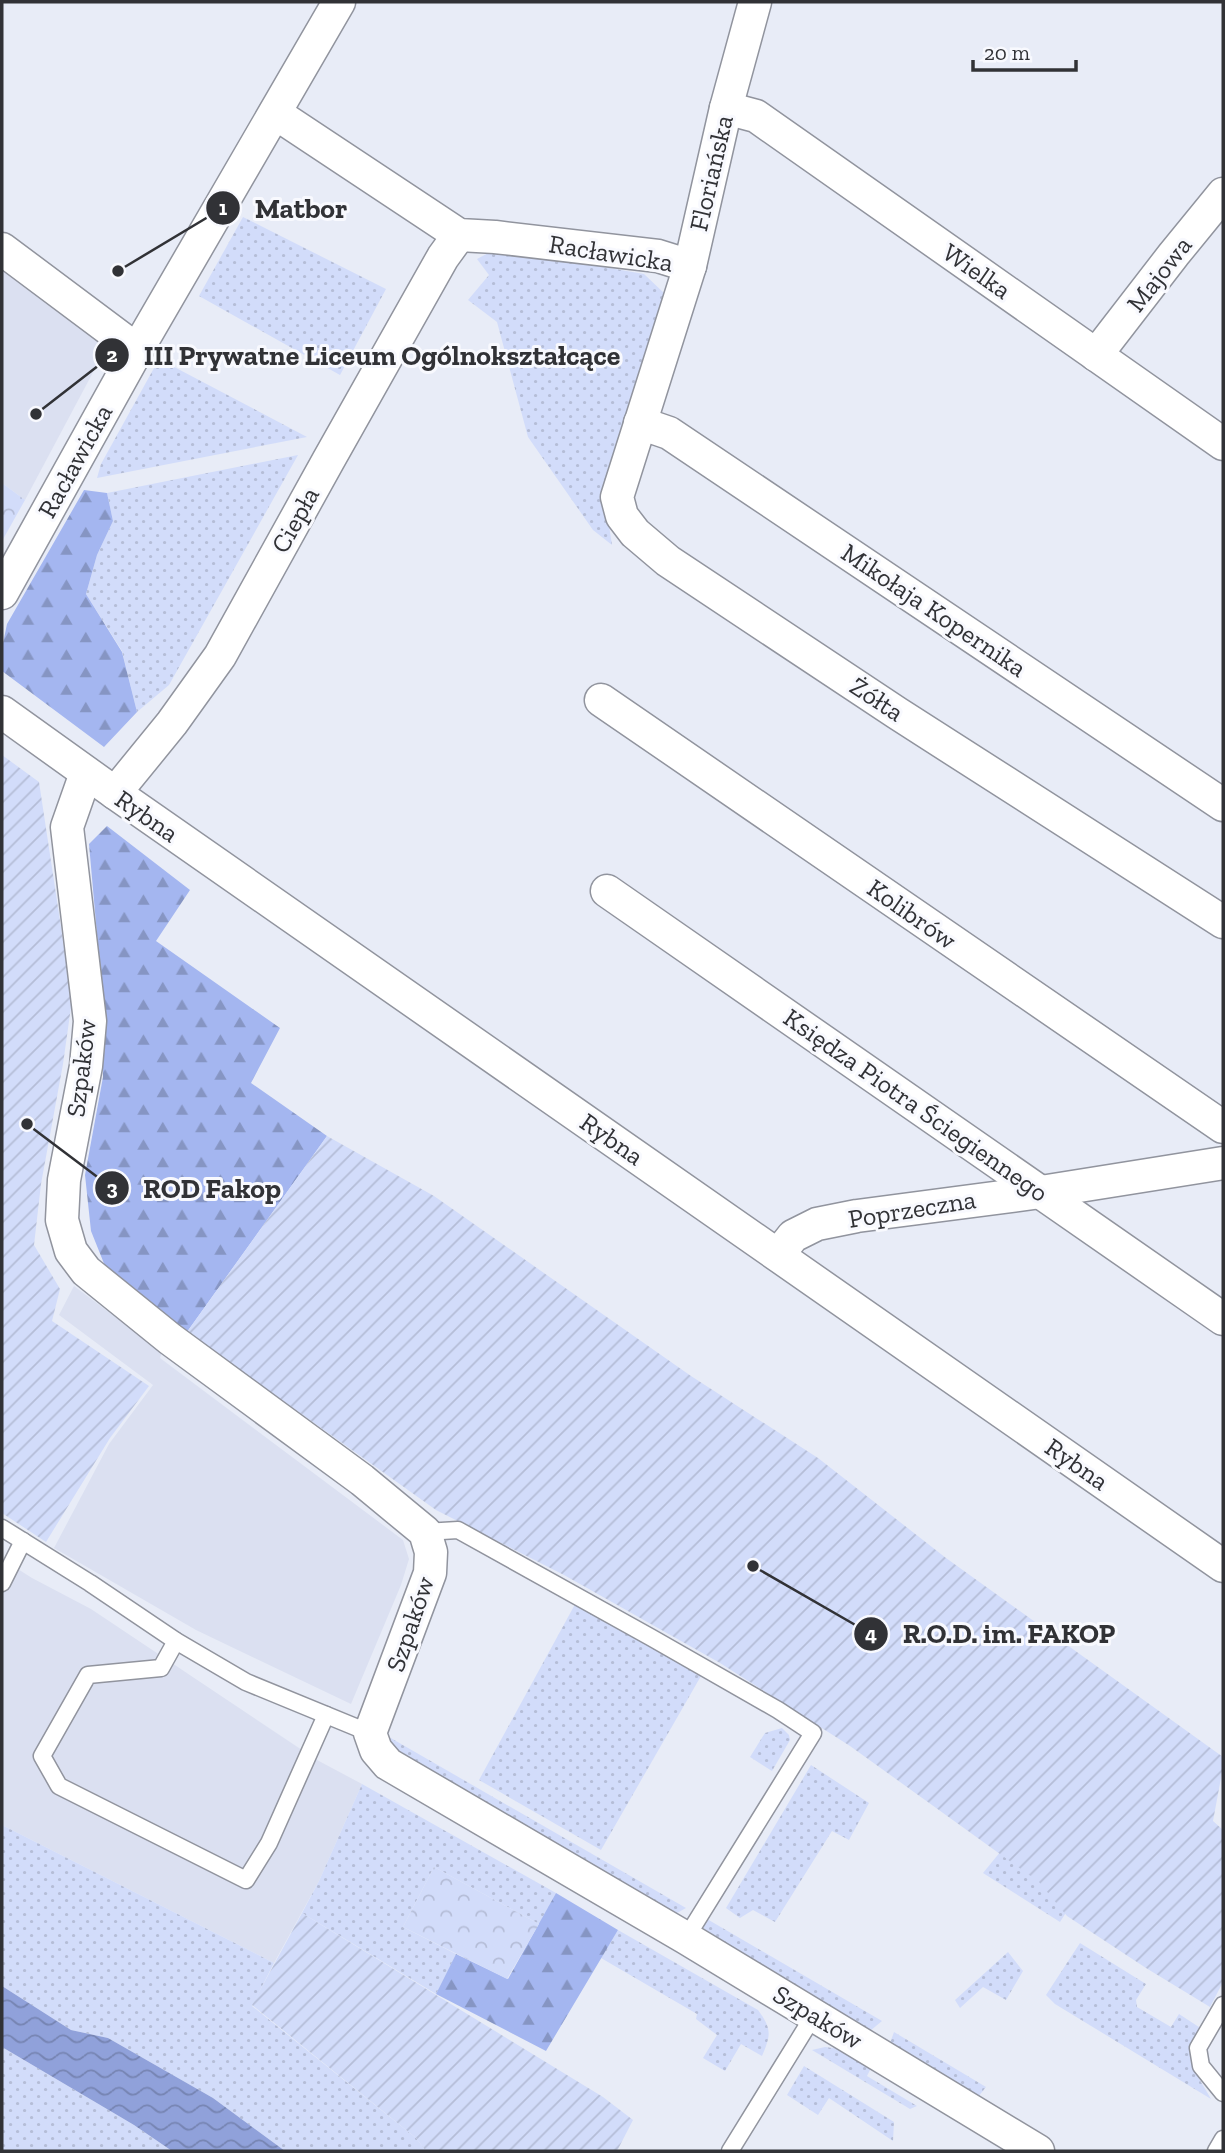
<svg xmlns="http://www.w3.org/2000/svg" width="1225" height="2153" font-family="'Zilla Slab',serif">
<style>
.built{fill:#dbe0f1}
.grass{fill:url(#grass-dots)}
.forest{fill:url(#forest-firs)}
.park{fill:url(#park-crowns)}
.garden{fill:url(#garden-furrows)}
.water{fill:url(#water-waves)}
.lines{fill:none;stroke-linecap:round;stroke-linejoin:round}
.lane-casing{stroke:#91949e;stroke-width:19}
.street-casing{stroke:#91949e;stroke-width:35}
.lane{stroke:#fff;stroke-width:16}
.street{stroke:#fff;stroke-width:32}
.labels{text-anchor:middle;stroke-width:6;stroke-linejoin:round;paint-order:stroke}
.street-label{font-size:26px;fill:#313236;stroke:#f8f9fe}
.leader{fill:none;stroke:#313236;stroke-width:2.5}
.callout-dot{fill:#313236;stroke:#f8f9fe;stroke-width:2.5}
.mark-label{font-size:21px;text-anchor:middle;font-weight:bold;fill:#fff}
.callout-label{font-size:28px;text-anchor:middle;font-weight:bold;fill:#313236;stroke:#f8f9fe;stroke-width:6;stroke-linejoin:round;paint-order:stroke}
</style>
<defs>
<pattern id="grass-dots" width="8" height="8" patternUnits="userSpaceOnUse" patternTransform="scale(1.75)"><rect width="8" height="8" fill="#d2dcfa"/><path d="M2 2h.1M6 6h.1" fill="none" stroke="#b5bdd7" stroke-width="1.8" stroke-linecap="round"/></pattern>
<pattern id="forest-firs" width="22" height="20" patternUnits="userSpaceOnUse" patternTransform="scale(1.75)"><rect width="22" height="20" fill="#a4b6f0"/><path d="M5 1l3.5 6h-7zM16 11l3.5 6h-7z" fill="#8695c3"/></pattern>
<pattern id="park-crowns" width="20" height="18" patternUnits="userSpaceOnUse" patternTransform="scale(1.75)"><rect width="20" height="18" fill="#d2dcfa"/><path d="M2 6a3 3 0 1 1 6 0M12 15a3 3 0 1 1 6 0" fill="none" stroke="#b5bdd7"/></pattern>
<pattern id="garden-furrows" width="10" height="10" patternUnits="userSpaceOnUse" patternTransform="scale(1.75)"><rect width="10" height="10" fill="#d2dcfa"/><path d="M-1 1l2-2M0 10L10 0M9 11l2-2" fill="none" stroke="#b5bdd7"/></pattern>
<pattern id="water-waves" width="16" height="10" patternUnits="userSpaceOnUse" patternTransform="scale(1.75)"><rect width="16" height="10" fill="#90a1da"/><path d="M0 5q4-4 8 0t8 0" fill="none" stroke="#7684b2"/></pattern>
</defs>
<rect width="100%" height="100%" fill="#e8ecf7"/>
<g class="built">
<path d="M 2,266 L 107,346 L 25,500 L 2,483 Z"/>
<path d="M 74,1286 L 162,1352 L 160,1358 L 403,1540 L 409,1559 L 401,1585 L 351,1704 L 196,1630 L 54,1548 L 109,1444 L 153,1385 L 59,1315 Z"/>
<path d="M 2,1559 L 32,1578 L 91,1609 L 317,1760 L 362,1784 L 319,1881 L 274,1963 L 2,1825 Z"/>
</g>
<g class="grass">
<path d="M 243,217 L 386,289 L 340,375 L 199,296 Z"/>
<path d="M 492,251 L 512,251 L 644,274 L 665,294 L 604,493 L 612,545 L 593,530 L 528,437 L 497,322 L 468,300 L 489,275 L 477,259 Z"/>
<path d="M 159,359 L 307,437 L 97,478 L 101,464 Z"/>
<path d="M 298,455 L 169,685 L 137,712 L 122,651 L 86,594 L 97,555 L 113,521 L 107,493 Z"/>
<path d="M 579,1597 L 705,1669 L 601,1850 L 479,1780 Z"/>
<path d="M 782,1728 L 789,1735 L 790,1740 L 772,1771 L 750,1757 L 765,1733 Z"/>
<path d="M 389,1737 L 686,1908 L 677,1913 L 669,1913 L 407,1763 L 392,1745 Z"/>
<path d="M 811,1765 L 869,1803 L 849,1840 L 832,1831 L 775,1922 L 753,1910 L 740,1918 L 726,1908 Z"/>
<path d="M 362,1784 L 556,1893 L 539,1924 L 434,1867 L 403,1927 L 456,1954 L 436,1994 L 302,1913 L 319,1881 Z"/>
<path d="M 2,1825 L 274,1963 L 252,2006 L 416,2138 L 426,2151 L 285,2151 L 213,2098 L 108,2038 L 71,2030 L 2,1986 Z"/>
<path d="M 1001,1851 L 1047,1879 L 1067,1911 L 1060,1922 L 983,1873 Z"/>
<path d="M 707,1919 L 882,2021 L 870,2031 L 704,1932 L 704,1925 Z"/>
<path d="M 618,1930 L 758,2010 C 772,2029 771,2035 762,2056 L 741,2044 L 725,2071 L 703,2058 L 717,2035 L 696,2019 L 697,2014 L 601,1958 Z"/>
<path d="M 1080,1943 L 1146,1984 L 1136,2000 L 1137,2007 L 1171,2027 L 1179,2014 L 1202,2029 C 1183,2061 1194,2069 1211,2099 L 1055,2004 L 1046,1995 Z"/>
<path d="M 1008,1952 L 1023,1971 L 1006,2000 L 983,1987 L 960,2008 L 955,2000 Z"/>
<path d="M 894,2032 L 986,2087 L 978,2097 L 890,2043 Z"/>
<path d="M 2,2047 L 134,2125 L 172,2151 L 2,2151 Z"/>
<path d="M 825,2047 L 840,2049 L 871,2068 L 867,2076 L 917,2106 L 910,2109 L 812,2050 Z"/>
<path d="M 804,2066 L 894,2122 L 893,2141 L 829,2098 L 818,2115 L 787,2095 Z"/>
</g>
<g class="forest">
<path d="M 84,490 L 107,493 L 113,521 L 97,555 L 86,594 L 122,652 L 137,712 L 104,747 L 2,671 L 2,648 L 7,624 Z"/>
<path d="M 107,826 L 190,890 L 156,941 L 280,1028 L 251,1083 L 327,1136 L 187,1332 L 155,1309 L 105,1266 L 91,1231 L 85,1175 L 103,1077 L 99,957 L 89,844 Z"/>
<path d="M 556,1893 L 618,1930 L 546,2051 L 436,1994 L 456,1954 L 508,1979 Z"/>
</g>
<g class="park">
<path d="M 2,483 L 25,500 L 2,541 Z"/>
<path d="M 434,1867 L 539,1924 L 507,1979 L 403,1927 Z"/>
</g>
<g class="garden">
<path d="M 2,755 L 39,782 L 72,1000 L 63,1064 L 41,1184 L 34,1245 L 60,1289 L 52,1321 L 149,1386 L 110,1438 L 46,1542 L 2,1513 Z"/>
<path d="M 327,1136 L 434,1196 L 691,1376 L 818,1458 L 946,1558 L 1223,1757 L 1223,1767 L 1213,1821 L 1223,1830 L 1223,1982 L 1210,2007 L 1146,1968 L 1067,1916 L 1039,1882 L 850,1746 L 720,1663 L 564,1575 L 436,1510 L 187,1332 Z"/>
<path d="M 302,1913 L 603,2097 L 633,2120 L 617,2151 L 426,2151 L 416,2138 L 252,2005 Z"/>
</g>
<path class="water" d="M 2,1986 L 71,2030 L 108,2038 L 213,2098 L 285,2151 L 172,2151 L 134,2125 L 2,2047 Z"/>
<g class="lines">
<g class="lane-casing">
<g id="lane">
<path d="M 2,1528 L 90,1583 L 176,1641 L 246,1682 L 370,1733"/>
<path d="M 425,1532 L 458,1530 L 652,1638 L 778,1710 L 813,1733 L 686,1938"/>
<path d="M 2,1583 L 23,1541"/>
<path d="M 176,1641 L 161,1668 L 88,1675 L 42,1756 L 59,1786 L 246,1880 L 269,1843 L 326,1715"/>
<path d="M 1223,2005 L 1198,2048 L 1201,2066 L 1223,2093"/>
<path d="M 730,2151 L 814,2015"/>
<path d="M 1216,2151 L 1223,2139"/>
</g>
</g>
<g class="street-casing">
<g id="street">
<path d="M 755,2 L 726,108 L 690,266 L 617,497 L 622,516 L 635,533 L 668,561 L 897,713 L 1223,922"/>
<path d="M 726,108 L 756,116 L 1223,444"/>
<path d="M 275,113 L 459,235 L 495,237 L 658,256 L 690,266"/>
<path d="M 2,249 L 137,350"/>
<path d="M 1096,355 L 1174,254 L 1223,194"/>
<path d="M 640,423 L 669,433 L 1223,805"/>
<path d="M 2,593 L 137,350 L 339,2"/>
<path d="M 601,700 L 1223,1127"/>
<path d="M 2,712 L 115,793 L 1223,1566"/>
<path d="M 86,773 L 67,827 L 90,1021 L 86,1066 L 64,1180 L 62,1220 L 71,1251 L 86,1271 L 170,1339 L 362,1480 L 425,1532 L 431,1552 L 430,1573 L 370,1733 L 376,1750 L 388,1764 L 686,1938 L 1038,2151"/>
<path d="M 115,793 L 172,723 L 220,656 L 328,461 L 443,257 L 459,235"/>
<path d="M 607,891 L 1223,1319"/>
<path d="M 778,1255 L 793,1236 L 817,1224 L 857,1216 L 1041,1192 L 1223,1163"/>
</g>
</g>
<use href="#lane" class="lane"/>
<use href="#street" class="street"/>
</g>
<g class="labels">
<g class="street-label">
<text transform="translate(711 173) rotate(-77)" y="9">Floriańska</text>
<text transform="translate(611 253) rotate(9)" y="9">Racławicka</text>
<text transform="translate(977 271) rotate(35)" y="9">Wielka</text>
<text transform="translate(1159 274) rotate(-52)" y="9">Majowa</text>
<text transform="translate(75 461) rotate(-61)" y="9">Racławicka</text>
<text transform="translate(295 520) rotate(-61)" y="9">Ciepła</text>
<text transform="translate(934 610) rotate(34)" y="9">Mikołaja Kopernika</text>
<text transform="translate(877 699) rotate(33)" y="9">Żółta</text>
<text transform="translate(147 816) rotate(35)" y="9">Rybna</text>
<text transform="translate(912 914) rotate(35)" y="9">Kolibrów</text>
<text transform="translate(81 1068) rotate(-83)" y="9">Szpaków</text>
<text transform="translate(916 1105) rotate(35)" y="9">Księdza Piotra Ściegiennego</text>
<text transform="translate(612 1139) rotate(35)" y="9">Rybna</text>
<text transform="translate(912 1209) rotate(-9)" y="9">Poprzeczna</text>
<text transform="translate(1077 1464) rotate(35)" y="9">Rybna</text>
<text transform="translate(410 1624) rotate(-71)" y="9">Szpaków</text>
<text transform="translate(818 2017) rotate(31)" y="9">Szpaków</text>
</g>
</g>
<path class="leader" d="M118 271L223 208M36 414L112 355M27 1124L112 1188M753 1566L871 1634"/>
<g class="callout-dot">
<circle cx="118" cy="271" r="7"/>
<circle cx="36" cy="414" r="7"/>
<circle cx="27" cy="1124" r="7"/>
<circle cx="753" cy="1566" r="7"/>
<circle cx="223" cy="208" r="18"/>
<circle cx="112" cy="355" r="18"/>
<circle cx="112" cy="1188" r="18"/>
<circle cx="871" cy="1634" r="18"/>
</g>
<g class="mark-label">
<text x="223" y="215">1</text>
<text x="112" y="362">2</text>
<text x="112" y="1195">3</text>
<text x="871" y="1641">4</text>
</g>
<g class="callout-label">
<text x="301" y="218">Matbor</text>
<text x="382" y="365">III Prywatne Liceum Ogólnokształcące</text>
<text x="212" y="1198">ROD Fakop</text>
<text x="1009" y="1643">R.O.D. im. FAKOP</text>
</g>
<rect width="1225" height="2153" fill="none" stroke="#313236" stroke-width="7"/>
<path d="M973 60v10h103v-10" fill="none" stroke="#313236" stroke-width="3.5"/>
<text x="984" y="60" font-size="21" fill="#313236" stroke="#f8f9fe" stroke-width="5" paint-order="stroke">20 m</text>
</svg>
